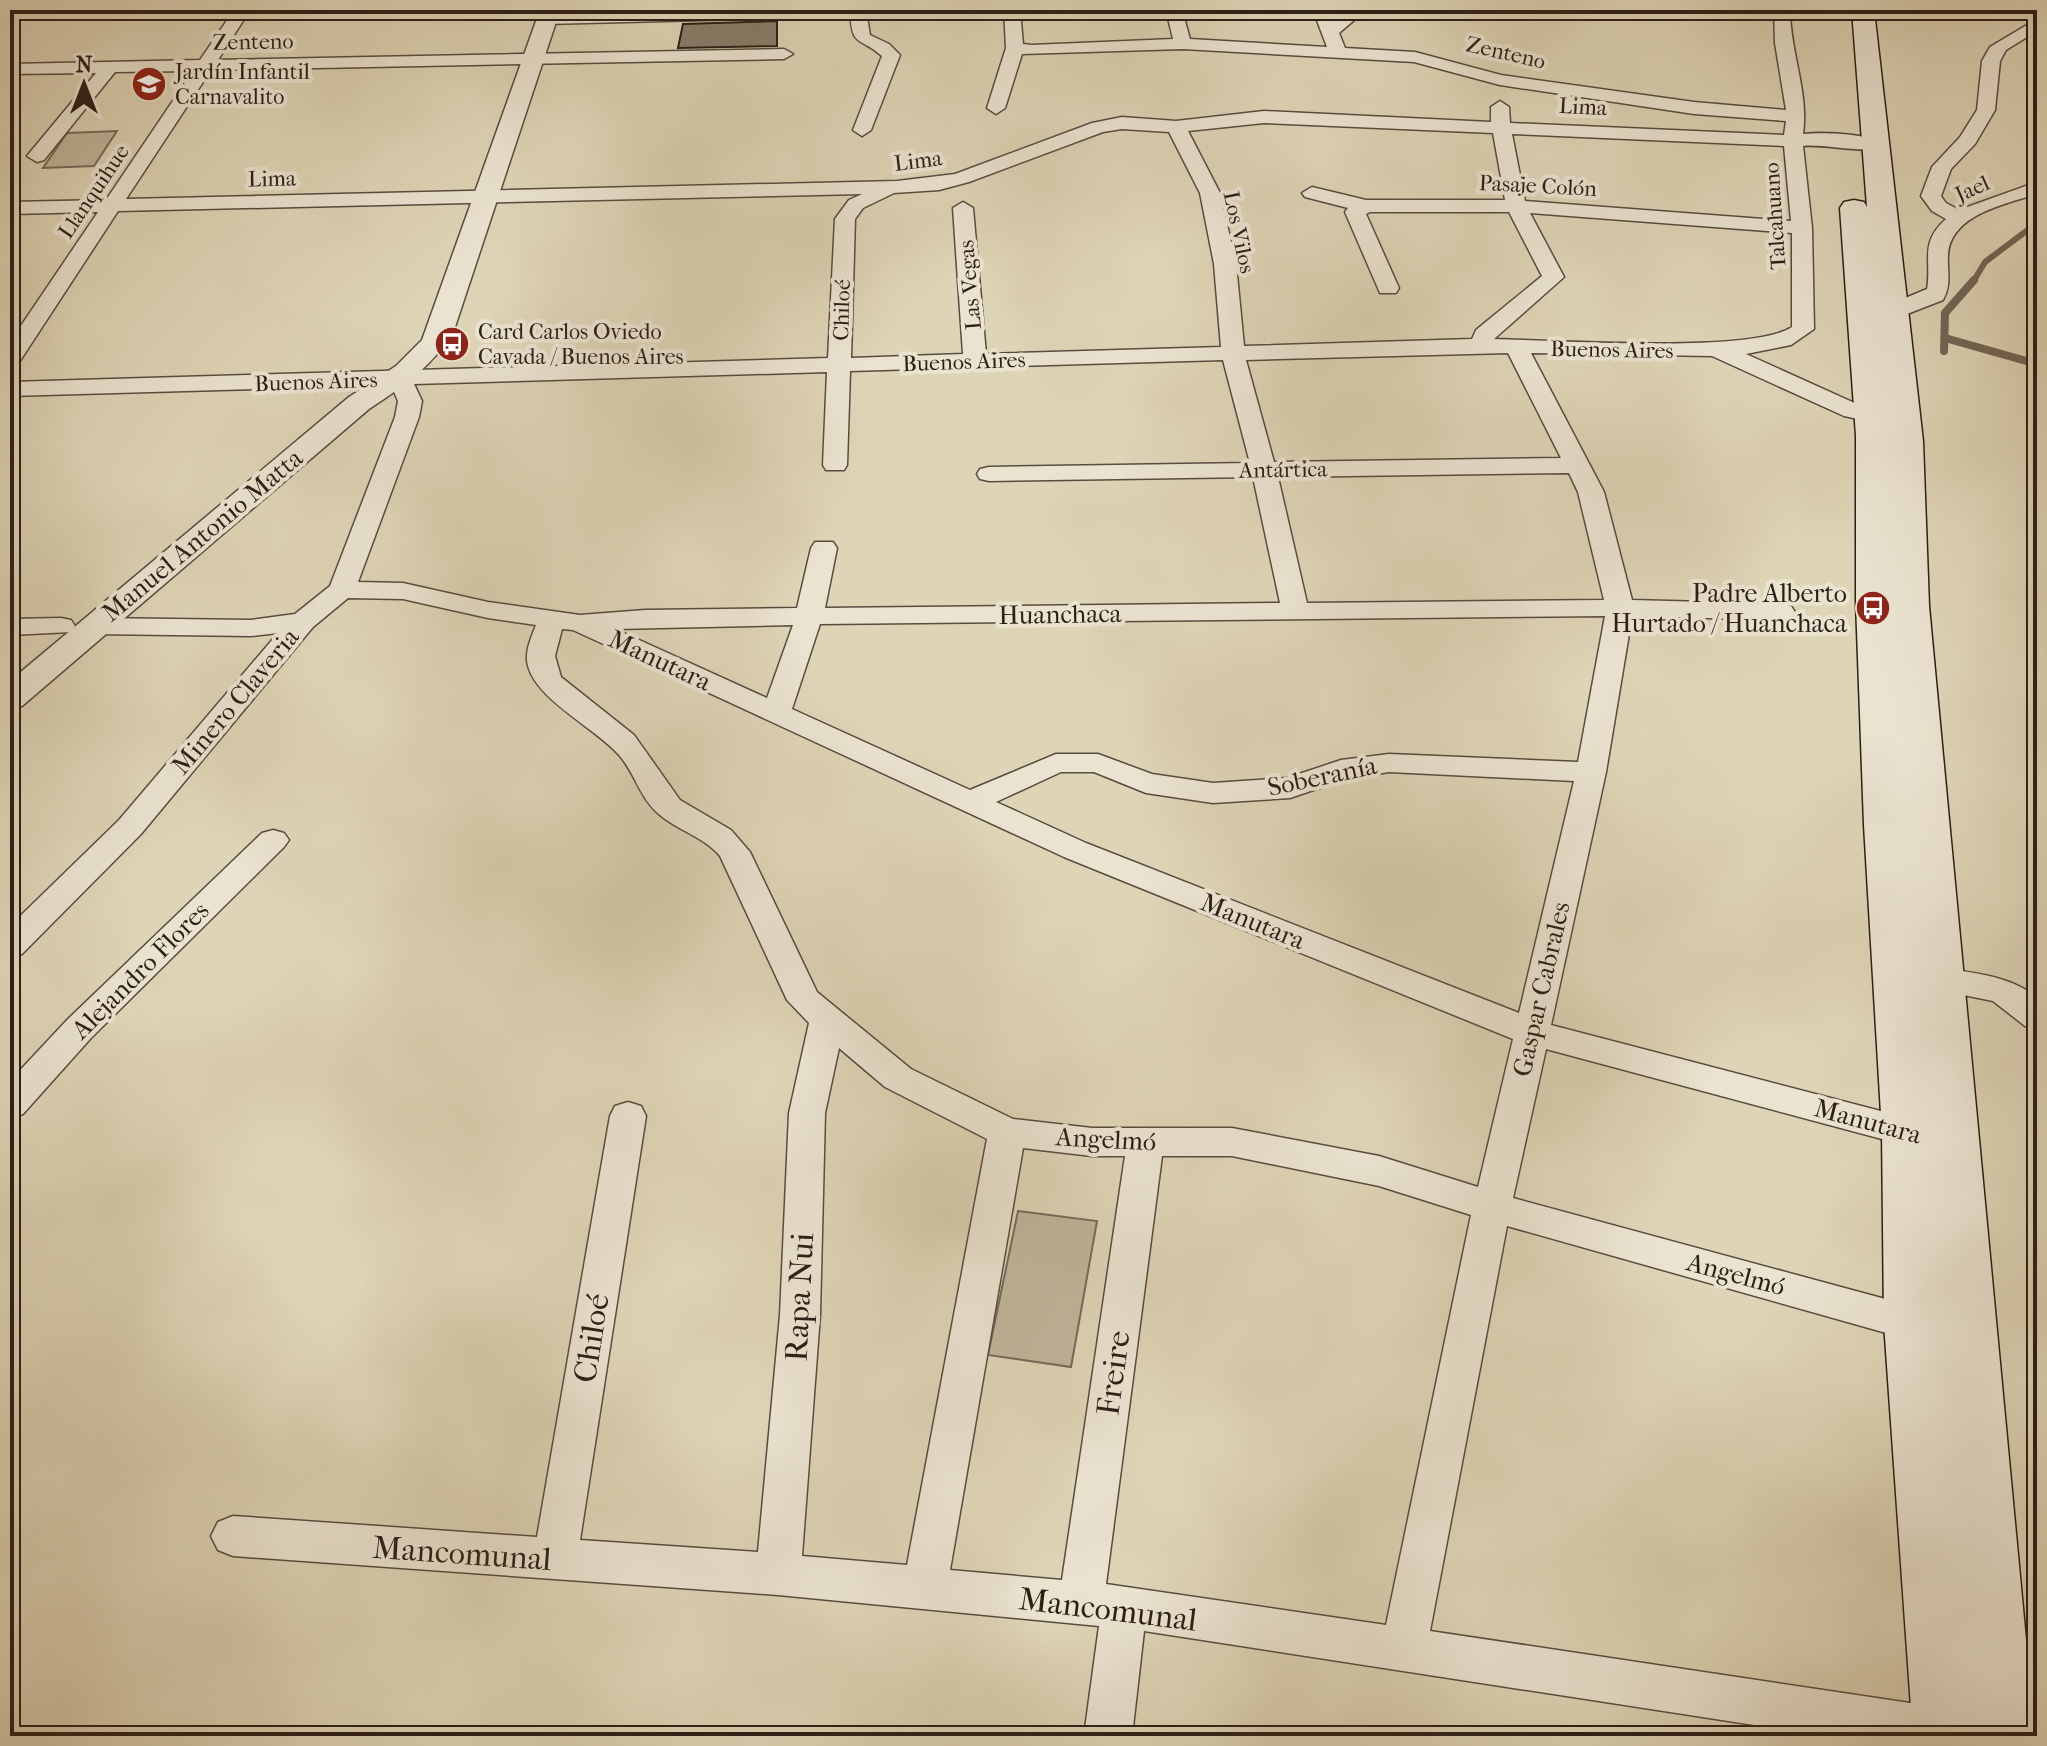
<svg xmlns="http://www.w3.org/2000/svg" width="2047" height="1746" font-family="'IM FELL French Canon',serif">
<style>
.green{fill:#c0b59b;stroke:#766a5a;stroke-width:2}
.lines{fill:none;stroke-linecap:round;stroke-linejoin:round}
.stream-far1{stroke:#726656;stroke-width:6}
.stream{stroke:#726656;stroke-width:8}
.building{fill:#887d6a;stroke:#2b1f18;stroke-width:2}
.minor-casing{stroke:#584c40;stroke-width:3}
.tertiary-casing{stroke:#584c40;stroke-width:3}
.secondary-casing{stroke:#2b1f18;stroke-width:3}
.minor{fill:#eae3d0;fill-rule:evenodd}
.tertiary{fill:#eae3d0;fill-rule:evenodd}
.secondary{fill:#eae3d0;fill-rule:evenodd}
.labels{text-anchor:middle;stroke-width:8;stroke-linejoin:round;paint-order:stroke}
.far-street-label{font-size:22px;fill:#2b1f18;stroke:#eae3d0}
.far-poi-label{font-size:22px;fill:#2b1f18;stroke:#eae3d0;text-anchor:start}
.street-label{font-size:26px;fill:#2b1f18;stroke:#eae3d0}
.poi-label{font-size:26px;fill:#2b1f18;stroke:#eae3d0;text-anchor:end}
.near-street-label{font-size:32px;fill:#2b1f18;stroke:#eae3d0}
</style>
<rect width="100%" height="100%" fill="#ded4b6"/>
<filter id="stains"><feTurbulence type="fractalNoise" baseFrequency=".0025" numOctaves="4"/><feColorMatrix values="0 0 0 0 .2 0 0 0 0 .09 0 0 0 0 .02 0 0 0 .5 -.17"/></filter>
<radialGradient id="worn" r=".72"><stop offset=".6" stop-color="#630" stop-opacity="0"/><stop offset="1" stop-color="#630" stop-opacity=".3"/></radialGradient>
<g class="green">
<path d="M 117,131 L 94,166 L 43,168 L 67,133 Z"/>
<path d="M 1018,1211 L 1097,1221 L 1071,1367 L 988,1355 Z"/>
</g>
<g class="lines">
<path class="stream-far1" d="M 1973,282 L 1985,262 L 2037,223"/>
<g class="stream">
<path d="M 1945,338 L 2037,364"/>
<path d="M 1944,351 L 1945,313 L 1974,280"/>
</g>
</g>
<path class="building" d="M 777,21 L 777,46 L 678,48 L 683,24 Z"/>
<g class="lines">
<g class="minor-casing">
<g id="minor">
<path d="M 234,10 L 250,10 L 218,60 L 784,49 L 793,54 L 784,59 L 211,70 L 126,199 L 897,181 L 955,174 L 1092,123 L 1122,117 L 1176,121 L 1264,111 L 1491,122 L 1491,107 L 1500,101 L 1509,107 L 1510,123 L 1784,135 L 1786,121 L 1694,114 L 1500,85 L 1414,62 L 1183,49 L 1022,54 L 1005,108 L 996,114 L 987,108 L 1006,48 L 1004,10 L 1020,10 L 1023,44 L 1032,45 L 1173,39 L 1166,10 L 1182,10 L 1190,39 L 1327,47 L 1313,10 L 1329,10 L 1334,21 L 1348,10 L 1366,10 L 1339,33 L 1345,48 L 1415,52 L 1501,75 L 1694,102 L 1786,110 L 1775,43 L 1774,10 L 1790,10 C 1790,52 1809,92 1803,134 C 1821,132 1871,133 1884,145 C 1872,156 1823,143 1803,146 L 1812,228 L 1814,329 L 1791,345 L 1746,354 L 1859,405 L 1904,415 L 1908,420 L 1904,425 L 1896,427 L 1844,416 L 1712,356 L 1531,353 L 1604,492 L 1632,600 L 1781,604 L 1791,606 L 1795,612 L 1791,618 L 1781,620 L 1632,616 L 1606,772 L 1551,1025 L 1923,1122 L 1936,1126 L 1941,1136 L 1936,1146 L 1923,1150 L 1546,1049 L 1513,1198 L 1911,1306 L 1925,1311 L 1931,1323 L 1925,1335 L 1911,1340 L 1507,1226 L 1430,1631 L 1977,1713 L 1994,1719 L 2001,1736 L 1825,1736 L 1144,1631 L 1132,1736 L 1084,1736 L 1099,1626 L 778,1595 L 233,1556 L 218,1550 L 211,1536 L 218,1522 L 233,1516 L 537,1537 L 610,1116 L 615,1106 L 628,1102 L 641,1106 L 646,1116 L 580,1540 L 758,1552 L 780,1315 L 789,1113 L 809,1023 L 787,1000 L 720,856 C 704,837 679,831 660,815 C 640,799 635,773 619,755 C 595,727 530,697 527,660 C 526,648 532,636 536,625 L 488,618 L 403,599 L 348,598 L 313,627 L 141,834 L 22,954 L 10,958 L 10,926 L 119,820 L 278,633 L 251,636 L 94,634 L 84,632 L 80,626 L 84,620 L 94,618 L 251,620 L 295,614 L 330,586 L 395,417 L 398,401 L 391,385 L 10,396 L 10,382 L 828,358 L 835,219 L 849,200 L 862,194 L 118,211 L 18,364 L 10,366 L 10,342 L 98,212 L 10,214 L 10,202 L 106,200 L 193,71 L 115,72 L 44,160 L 37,162 L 27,156 L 96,73 L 10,74 L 10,64 L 200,60 ZM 1264,123 L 1493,133 L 1505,200 L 1366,200 L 1312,187 L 1302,193 L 1305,197 L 1348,208 L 1345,212 L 1380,293 L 1396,293 L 1399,288 L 1366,214 L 1370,212 L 1509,212 L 1542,276 L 1476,330 L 1472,339 L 1244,346 L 1236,264 L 1220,193 L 1188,131 ZM 1122,129 L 1169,132 L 1200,193 L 1214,264 L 1221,347 L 986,354 L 973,208 L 963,202 L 953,208 L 963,354 L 851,358 L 855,219 L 863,208 L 894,193 L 939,190 L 969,182 L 1103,132 ZM 1512,134 L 1784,146 L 1791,221 L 1525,201 ZM 1530,213 L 1792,233 L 1792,327 C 1751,354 1553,340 1494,339 L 1564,277 ZM 1508,353 L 1561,458 L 1274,462 L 1246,360 ZM 1223,360 L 1250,463 L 989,467 L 980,469 L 977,474 L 980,479 L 989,481 L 1253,477 L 1280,603 L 825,608 L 837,548 L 833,542 L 815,542 L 811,548 L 797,608 L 645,610 L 580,615 L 488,602 L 403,583 L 358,582 L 419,417 L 422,401 L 414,384 L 827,372 L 823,465 L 826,470 L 844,470 L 847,465 L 850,371 ZM 1569,473 L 1578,492 L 1604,600 L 1307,603 L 1278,477 ZM 1605,616 L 1578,762 L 1389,754 L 1341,760 L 1287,778 L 1213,783 L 1152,774 L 1098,754 L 1056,754 L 970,790 L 792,709 L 820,624 ZM 793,625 L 767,698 L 615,629 ZM 562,629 L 573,630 L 1064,857 L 1513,1039 L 1478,1187 L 1379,1156 L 1232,1128 L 1092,1128 L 1013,1119 L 911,1069 L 817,992 L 750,852 L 731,830 L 680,800 L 634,735 L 561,677 L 555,656 ZM 1061,772 L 1094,772 L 1146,793 L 1213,803 L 1290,798 L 1346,779 L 1389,772 L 1574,781 L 1519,1013 L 1086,843 L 996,802 ZM 839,1048 L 885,1087 L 987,1139 L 907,1565 L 802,1556 L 820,1315 L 825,1113 ZM 1023,1148 L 1092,1156 L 1125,1156 L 1062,1580 L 950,1570 ZM 1162,1156 L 1232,1156 L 1379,1186 L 1471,1215 L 1386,1625 L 1106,1584 Z"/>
<path d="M 703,10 L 789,10 L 791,13 L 783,18 L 547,24 L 539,19 L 547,14 Z"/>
<path d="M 850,10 L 866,10 L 870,35 L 889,44 L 900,55 L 871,130 L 862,136 L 853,130 L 882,56 C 858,35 852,49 850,10 Z"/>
<path d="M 2037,19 L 2037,31 L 2006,50 L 2000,61 L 1995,110 L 1975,144 L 1951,169 L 1941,196 L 1946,203 L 1959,210 L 2037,182 L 2037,194 C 2005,204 1949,215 1948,256 C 1947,272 1952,284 1943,300 L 1902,316 L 1886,316 L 1883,311 L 1886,306 L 1927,289 C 1932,260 1919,243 1946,219 L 1932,211 L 1921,196 L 1932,167 L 1960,137 L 1977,110 L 1982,61 L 1990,47 Z"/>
<path d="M 61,618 L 71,620 L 75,626 L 71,632 L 10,635 L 10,619 Z"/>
<path d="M 273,830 L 284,833 L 289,840 L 284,847 L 91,1038 L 23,1114 L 10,1118 L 10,1081 L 67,1020 L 262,833 Z"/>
<path d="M 1941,968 C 1975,973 2009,976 2037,997 L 2037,1029 L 2025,1026 L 1993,1001 L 1929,988 L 1924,980 L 1929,972 Z"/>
</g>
</g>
<g class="tertiary-casing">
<path id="tertiary" d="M 540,10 L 560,10 L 454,330 C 433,366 404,386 369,409 L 22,706 L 10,709 L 10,681 L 349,397 L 396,366 L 422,340 Z"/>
</g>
<g class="secondary-casing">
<path id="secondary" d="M 1852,10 L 1874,10 L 1923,441 L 1929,606 L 2035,1736 L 1913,1736 L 1884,1323 L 1882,1131 L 1864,825 L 1856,603 L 1856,436 L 1840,208 L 1844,202 L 1854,200 L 1864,202 L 1867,207 Z"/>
</g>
<use href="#minor" class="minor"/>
<use href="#tertiary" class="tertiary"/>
<use href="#secondary" class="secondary"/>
</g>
<defs>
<g id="school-disc" transform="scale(1.8)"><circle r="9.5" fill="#8f2418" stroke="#eae3d0"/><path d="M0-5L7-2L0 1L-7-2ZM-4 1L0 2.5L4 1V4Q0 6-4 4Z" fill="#fff"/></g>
<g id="bus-disc" transform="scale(1.8)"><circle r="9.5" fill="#8f2418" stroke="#eae3d0"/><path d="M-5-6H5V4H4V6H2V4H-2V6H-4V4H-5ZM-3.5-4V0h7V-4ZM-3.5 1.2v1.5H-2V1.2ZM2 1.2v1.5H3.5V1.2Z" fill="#fff"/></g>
</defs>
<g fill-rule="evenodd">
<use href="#school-disc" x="149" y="84"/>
<use href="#bus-disc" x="452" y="344"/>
<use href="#bus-disc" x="1873" y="608"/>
</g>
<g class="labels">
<g class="far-street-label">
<text transform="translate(253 41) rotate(-1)" y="8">Zenteno</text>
<text transform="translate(1506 52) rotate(13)" y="8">Zenteno</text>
<text transform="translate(1583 106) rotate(3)" y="8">Lima</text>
<text transform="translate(918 160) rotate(-7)" y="8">Lima</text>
<text transform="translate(272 178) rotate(-1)" y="8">Lima</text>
<text transform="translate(1538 185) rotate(3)" y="8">Pasaje Colón</text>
<text transform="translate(1972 188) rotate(-24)" y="8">Jael</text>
<text transform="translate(93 191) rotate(-56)" y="8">Llanquihue</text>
<text transform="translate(1774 216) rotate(-94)" y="8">Talcahuano</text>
<text transform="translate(1240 232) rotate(78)" y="8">Los Vilos</text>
<text transform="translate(969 285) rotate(-95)" y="8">Las Vegas</text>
<text transform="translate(841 310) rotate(-88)" y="8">Chiloé</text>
<text transform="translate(1612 349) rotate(1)" y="8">Buenos Aires</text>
<text transform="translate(964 361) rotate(-2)" y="8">Buenos Aires</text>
<text transform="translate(316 381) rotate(-2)" y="8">Buenos Aires</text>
<text transform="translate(1283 469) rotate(-1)" y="8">Antártica</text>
</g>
<g class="far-poi-label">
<text x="175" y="79">Jardín Infantil<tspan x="175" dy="25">Carnavalito</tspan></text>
<text x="478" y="339">Card Carlos Oviedo<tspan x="478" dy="25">Cavada / Buenos Aires</tspan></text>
</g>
<g class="street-label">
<text transform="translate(202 535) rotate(-40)" y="9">Manuel Antonio Matta</text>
<text transform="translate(1060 614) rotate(-1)" y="9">Huanchaca</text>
<text transform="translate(660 660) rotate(25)" y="9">Manutara</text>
<text transform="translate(235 701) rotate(-50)" y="9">Minero Claveria</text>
<text transform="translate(1322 776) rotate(-12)" y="9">Soberanía</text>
<text transform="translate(1253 921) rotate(22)" y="9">Manutara</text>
<text transform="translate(140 970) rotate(-45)" y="9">Alejandro Flores</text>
<text transform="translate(1541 989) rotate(-77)" y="9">Gaspar Cabrales</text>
<text transform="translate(1868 1121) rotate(15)" y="9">Manutara</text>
<text transform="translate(1106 1139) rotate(3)" y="9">Angelmó</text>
<text transform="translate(1736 1274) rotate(15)" y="9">Angelmó</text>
</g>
<g class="poi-label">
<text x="1847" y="602">Padre Alberto<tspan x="1847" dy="30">Hurtado / Huanchaca</tspan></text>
</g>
<g class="near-street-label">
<text transform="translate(799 1297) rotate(-87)" y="11">Rapa Nui</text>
<text transform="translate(591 1338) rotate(-81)" y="11">Chiloé</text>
<text transform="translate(1113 1373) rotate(-82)" y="11">Freire</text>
<text transform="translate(462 1553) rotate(4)" y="11">Mancomunal</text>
<text transform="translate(1108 1609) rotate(7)" y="11">Mancomunal</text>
</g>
</g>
<rect width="2047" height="1746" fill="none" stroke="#ded4b6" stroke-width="40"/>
<rect x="12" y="12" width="2023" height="1722" fill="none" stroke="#2b1f18" stroke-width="4"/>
<rect x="20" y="20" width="2007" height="1706" fill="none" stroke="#2b1f18" stroke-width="2"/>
<g transform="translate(84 84)" stroke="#eae3d0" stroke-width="6" paint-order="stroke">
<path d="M0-6L14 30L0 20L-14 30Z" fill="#2b1f18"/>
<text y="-12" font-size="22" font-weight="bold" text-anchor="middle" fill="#2b1f18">N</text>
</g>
<rect width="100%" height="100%" filter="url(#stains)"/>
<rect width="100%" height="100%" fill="url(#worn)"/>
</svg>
